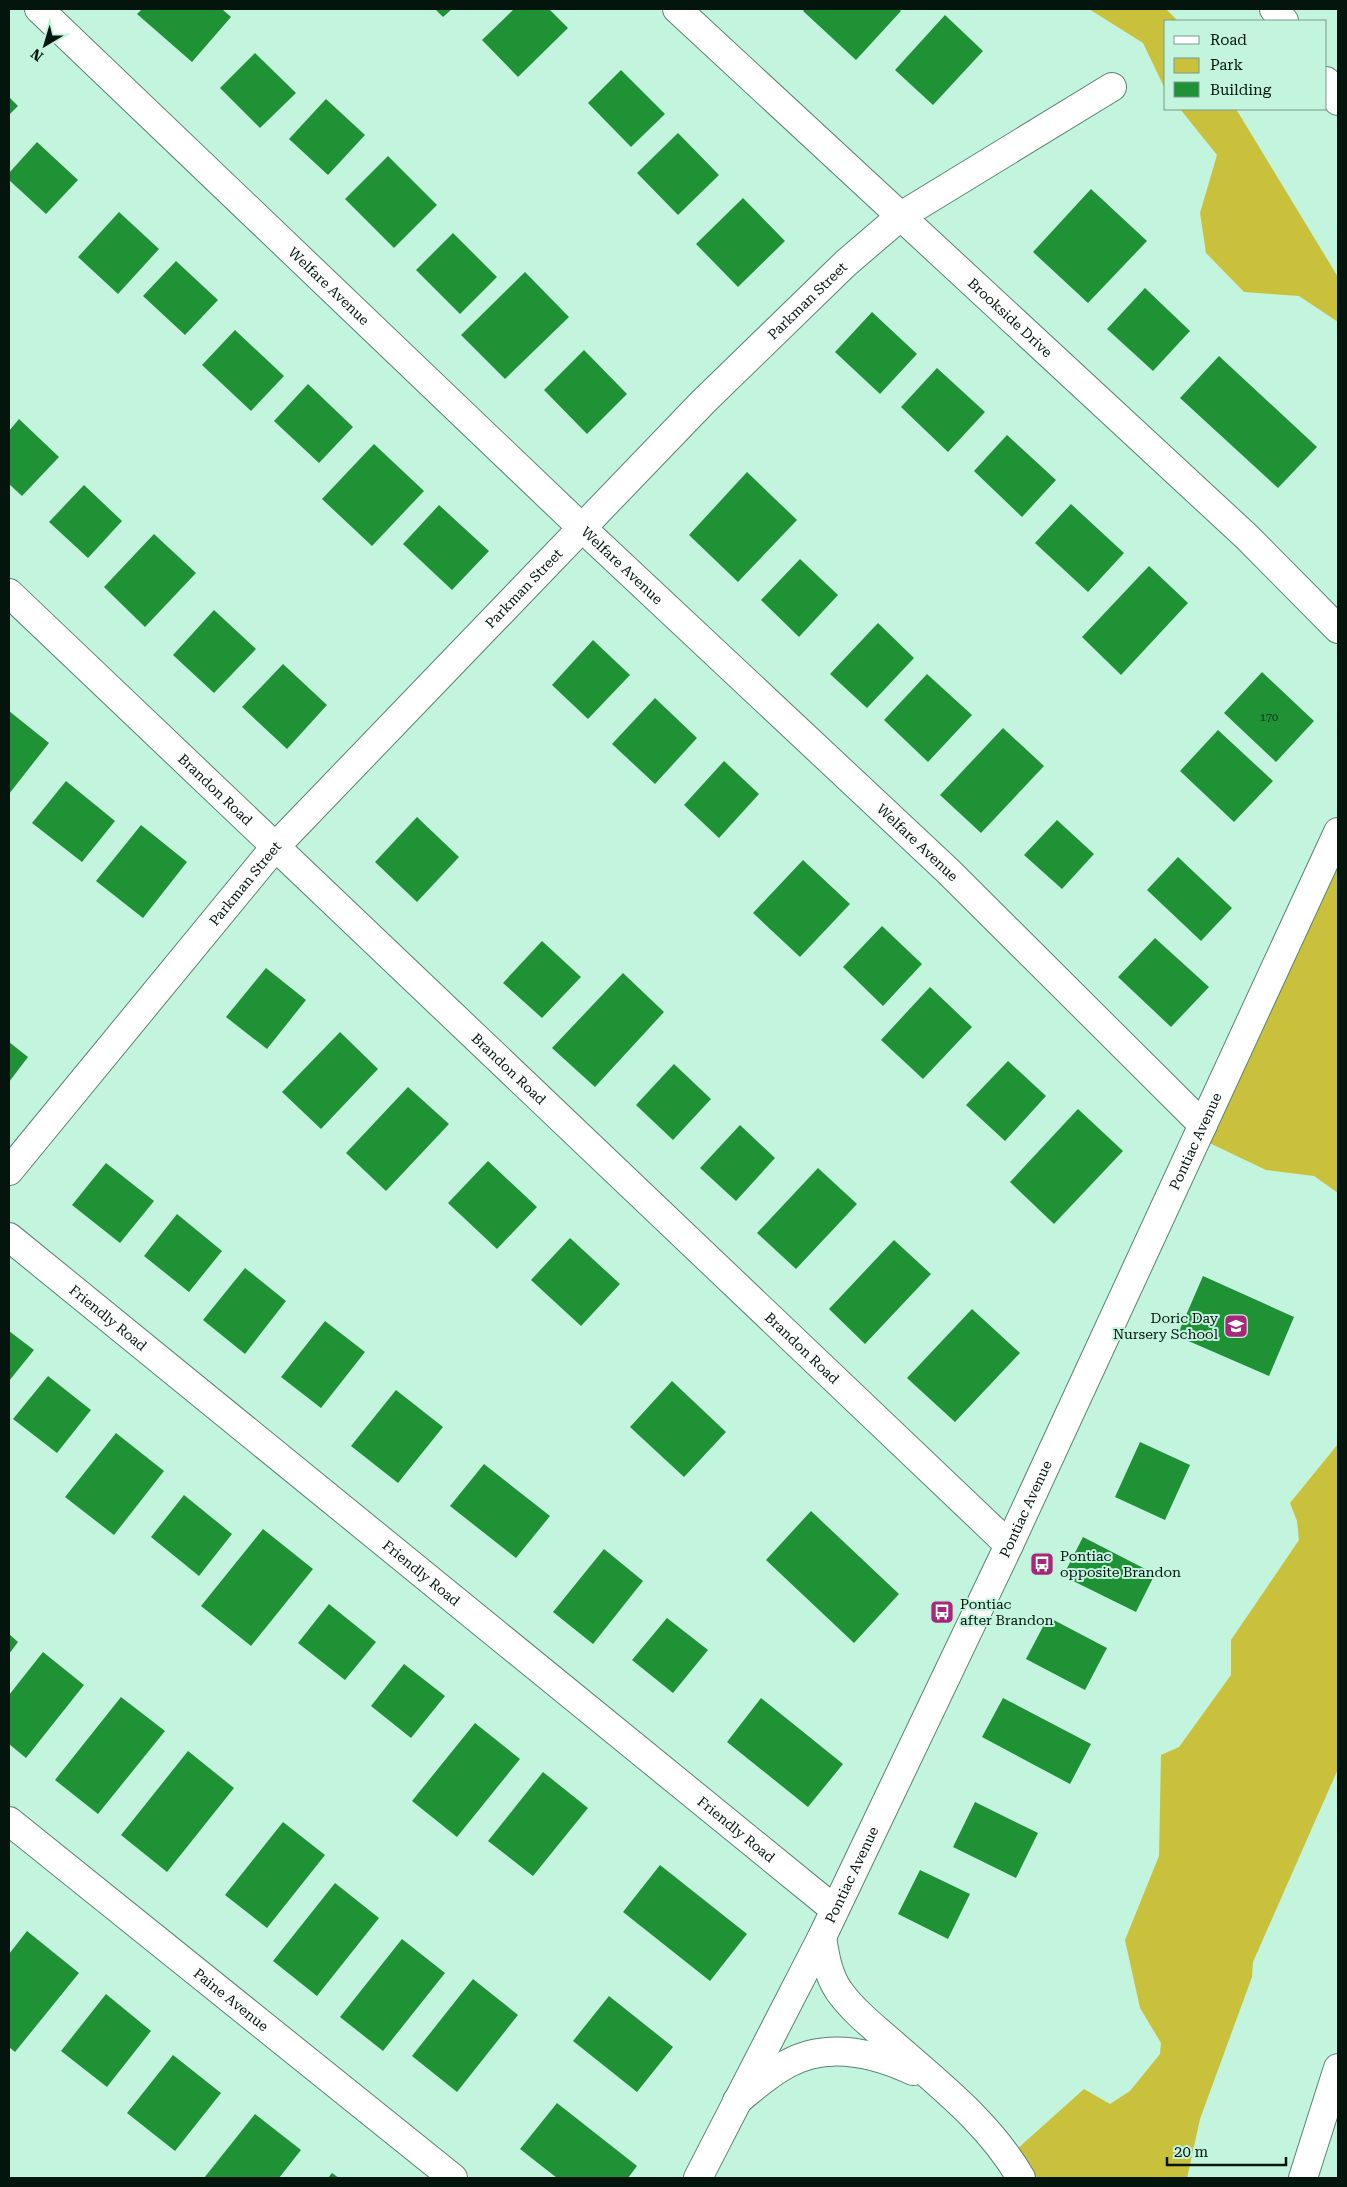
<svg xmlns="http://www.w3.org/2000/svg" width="1347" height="2187" font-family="'Roboto Serif',serif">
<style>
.green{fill:#c9c13c}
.building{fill:#209236}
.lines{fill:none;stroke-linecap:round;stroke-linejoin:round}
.minor-casing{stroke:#578471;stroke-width:30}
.major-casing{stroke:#578471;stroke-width:30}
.highway-casing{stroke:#578471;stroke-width:30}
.minor{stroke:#fff;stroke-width:28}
.major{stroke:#fff;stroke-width:28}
.highway{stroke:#fff;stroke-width:28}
.labels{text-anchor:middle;stroke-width:4;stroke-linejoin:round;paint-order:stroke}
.number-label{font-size:11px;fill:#0b3418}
.street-label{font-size:14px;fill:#04150e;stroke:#c3f4de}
.poi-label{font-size:14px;fill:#04150e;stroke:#c3f4de;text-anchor:start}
</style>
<rect width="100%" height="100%" fill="#c3f4de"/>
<g class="green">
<path d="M 1089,9 L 1166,9 L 1178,21 L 1166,21 L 1166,91 L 1143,43 Z"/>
<path d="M 1180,109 L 1236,109 L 1338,277 L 1338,322 L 1299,296 L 1244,292 L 1206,253 L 1200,213 L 1217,155 Z"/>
<path d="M 1338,824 L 1338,1193 L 1314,1176 L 1266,1170 L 1201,1139 Z"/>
<path d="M 1338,1444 L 1338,1769 L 1253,1962 L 1252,1977 L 1200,2119 L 1187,2178 L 1027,2178 L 1015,2151 L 1084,2089 L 1110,2104 L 1130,2091 L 1160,2054 L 1161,2043 L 1140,2008 L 1125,1940 L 1159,1856 L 1161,1755 L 1179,1747 L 1231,1675 L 1231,1640 L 1299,1540 L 1297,1521 L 1290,1503 Z"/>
</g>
<g class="building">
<path d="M 142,9 L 222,9 L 231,17 L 192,62 L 137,14 Z"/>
<path d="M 435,9 L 452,9 L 443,17 Z"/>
<path d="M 514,9 L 549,9 L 568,28 L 518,77 L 482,40 Z"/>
<path d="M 805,9 L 899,9 L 901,11 L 856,60 L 803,11 Z"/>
<path d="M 945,15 L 983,51 L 933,105 L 895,70 Z"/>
<path d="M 255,53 L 296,93 L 260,128 L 220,88 Z"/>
<path d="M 621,70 L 665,114 L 631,147 L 588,103 Z"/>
<path d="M 9,97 L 18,106 L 9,115 Z"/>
<path d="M 326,99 L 365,135 L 328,175 L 289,139 Z"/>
<path d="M 678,133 L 719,175 L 678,215 L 637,173 Z"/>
<path d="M 37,142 L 78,180 L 46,214 L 9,180 L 9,173 Z"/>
<path d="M 388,156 L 437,205 L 394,248 L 345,199 Z"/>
<path d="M 1091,189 L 1147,241 L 1088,303 L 1033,252 Z"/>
<path d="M 743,198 L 785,241 L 738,287 L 696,244 Z"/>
<path d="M 119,212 L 159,249 L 118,294 L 78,257 Z"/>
<path d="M 453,233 L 497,277 L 460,314 L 416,270 Z"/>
<path d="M 176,261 L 218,300 L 185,335 L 143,296 Z"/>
<path d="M 525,272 L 569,317 L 505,379 L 461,335 Z"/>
<path d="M 1145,288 L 1190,331 L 1153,371 L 1107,329 Z"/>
<path d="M 872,312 L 917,354 L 880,394 L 835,352 Z"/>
<path d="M 235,330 L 284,376 L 251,411 L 202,365 Z"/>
<path d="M 584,350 L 627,394 L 587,434 L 544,390 Z"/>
<path d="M 1219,356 L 1317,447 L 1278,488 L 1180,398 Z"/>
<path d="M 937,368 L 985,412 L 948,452 L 901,407 Z"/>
<path d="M 308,384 L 353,427 L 319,463 L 274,421 Z"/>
<path d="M 19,419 L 59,457 L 22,496 L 9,484 L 9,431 Z"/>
<path d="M 1007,435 L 1056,480 L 1022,517 L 974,471 Z"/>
<path d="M 374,444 L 424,491 L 372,546 L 322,499 Z"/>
<path d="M 747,472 L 797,520 L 738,582 L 689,535 Z"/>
<path d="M 84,485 L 122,521 L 88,558 L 49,522 Z"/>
<path d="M 1071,504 L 1124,553 L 1088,592 L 1035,543 Z"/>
<path d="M 439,505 L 489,551 L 452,590 L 403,544 Z"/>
<path d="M 154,534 L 196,573 L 145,627 L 104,587 Z"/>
<path d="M 800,559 L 838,595 L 799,637 L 761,600 Z"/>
<path d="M 1149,566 L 1188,603 L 1121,675 L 1082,637 Z"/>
<path d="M 214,610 L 256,649 L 214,693 L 173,655 Z"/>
<path d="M 878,623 L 914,658 L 867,708 L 830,674 Z"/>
<path d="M 593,640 L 630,675 L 588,719 L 552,685 Z"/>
<path d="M 283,664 L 327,705 L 287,749 L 242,707 Z"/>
<path d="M 1262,672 L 1314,721 L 1276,762 L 1224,713 Z"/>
<path d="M 927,674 L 972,715 L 928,762 L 884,720 Z"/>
<path d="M 655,698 L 697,738 L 655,784 L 612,744 Z"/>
<path d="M 9,711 L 49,743 L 9,794 Z"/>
<path d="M 1003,728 L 1044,766 L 981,833 L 940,795 Z"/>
<path d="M 1218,730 L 1273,781 L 1234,822 L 1180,771 Z"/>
<path d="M 724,761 L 759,794 L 719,838 L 684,805 Z"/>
<path d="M 66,781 L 115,821 L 82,862 L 32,823 Z"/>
<path d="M 417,817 L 459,857 L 417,902 L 375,862 Z"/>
<path d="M 1057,820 L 1094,854 L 1062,889 L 1024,855 Z"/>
<path d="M 141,825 L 187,862 L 143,918 L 96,881 Z"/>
<path d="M 1178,857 L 1232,908 L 1201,941 L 1147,890 Z"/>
<path d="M 803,860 L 850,904 L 800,957 L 753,913 Z"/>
<path d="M 882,926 L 922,964 L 883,1006 L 843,967 Z"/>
<path d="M 1155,938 L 1209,987 L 1171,1027 L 1118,977 Z"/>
<path d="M 542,941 L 581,977 L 542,1018 L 503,983 Z"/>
<path d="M 266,968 L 306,1000 L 267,1049 L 226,1017 Z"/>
<path d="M 623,973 L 664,1012 L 595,1087 L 552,1048 Z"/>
<path d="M 930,987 L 972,1027 L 923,1079 L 881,1040 Z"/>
<path d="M 340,1032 L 378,1069 L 321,1129 L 282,1092 Z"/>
<path d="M 9,1042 L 28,1057 L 9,1082 Z"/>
<path d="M 1008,1061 L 1046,1096 L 1005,1141 L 966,1105 Z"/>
<path d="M 674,1064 L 711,1099 L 673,1140 L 636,1105 Z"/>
<path d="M 408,1087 L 449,1124 L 386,1191 L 346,1153 Z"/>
<path d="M 1078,1109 L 1123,1151 L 1054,1224 L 1010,1182 Z"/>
<path d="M 740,1125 L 775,1158 L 736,1201 L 700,1168 Z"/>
<path d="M 488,1161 L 537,1207 L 497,1249 L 448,1203 Z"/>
<path d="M 106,1163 L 154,1201 L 120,1243 L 72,1205 Z"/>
<path d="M 818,1168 L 857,1204 L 796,1269 L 757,1233 Z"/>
<path d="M 177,1214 L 222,1251 L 189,1292 L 144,1256 Z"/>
<path d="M 570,1238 L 620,1284 L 581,1326 L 531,1280 Z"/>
<path d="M 894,1240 L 931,1274 L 865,1344 L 829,1309 Z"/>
<path d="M 245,1268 L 286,1301 L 245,1354 L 203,1320 Z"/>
<path d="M 1203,1276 L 1294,1317 L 1269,1376 L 1177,1336 Z"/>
<path d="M 972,1309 L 1020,1353 L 955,1422 L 907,1378 Z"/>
<path d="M 325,1321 L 365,1352 L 321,1408 L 281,1377 Z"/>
<path d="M 9,1331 L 34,1350 L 9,1381 Z"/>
<path d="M 48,1376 L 91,1410 L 57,1453 L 13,1419 Z"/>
<path d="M 672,1381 L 726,1432 L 684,1477 L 630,1427 Z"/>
<path d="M 396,1390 L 443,1427 L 398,1483 L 351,1446 Z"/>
<path d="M 116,1433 L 164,1471 L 114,1535 L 65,1497 Z"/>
<path d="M 1140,1442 L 1190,1465 L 1165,1520 L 1115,1497 Z"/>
<path d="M 484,1464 L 550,1516 L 516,1558 L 450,1506 Z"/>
<path d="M 184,1495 L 232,1534 L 199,1576 L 151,1537 Z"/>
<path d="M 811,1511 L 899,1594 L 854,1643 L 766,1560 Z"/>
<path d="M 263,1529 L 313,1569 L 251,1646 L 201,1606 Z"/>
<path d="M 1083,1537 L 1155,1574 L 1136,1612 L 1063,1576 Z"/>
<path d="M 604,1549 L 643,1581 L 593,1644 L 553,1612 Z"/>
<path d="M 329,1604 L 376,1642 L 345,1680 L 298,1643 Z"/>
<path d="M 1048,1617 L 1107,1648 L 1085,1690 L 1026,1659 Z"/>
<path d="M 667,1618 L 708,1650 L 673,1693 L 632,1660 Z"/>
<path d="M 9,1634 L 18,1642 L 9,1654 Z"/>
<path d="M 43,1652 L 84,1685 L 26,1758 L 9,1744 L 9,1695 Z"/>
<path d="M 404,1664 L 445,1696 L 411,1738 L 371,1706 Z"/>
<path d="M 121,1697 L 165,1731 L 98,1814 L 55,1780 Z"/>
<path d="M 761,1698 L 843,1764 L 808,1807 L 727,1742 Z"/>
<path d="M 1003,1698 L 1091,1744 L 1070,1784 L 982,1737 Z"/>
<path d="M 475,1723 L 520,1759 L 457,1837 L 412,1801 Z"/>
<path d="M 188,1751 L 234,1788 L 167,1872 L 121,1835 Z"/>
<path d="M 543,1772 L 588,1808 L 533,1876 L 488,1841 Z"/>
<path d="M 975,1802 L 1038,1833 L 1016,1878 L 953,1847 Z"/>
<path d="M 283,1822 L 325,1855 L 267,1928 L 225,1895 Z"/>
<path d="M 660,1865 L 747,1934 L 710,1981 L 623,1912 Z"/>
<path d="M 920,1870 L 970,1894 L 948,1939 L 898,1914 Z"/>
<path d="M 335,1883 L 379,1918 L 317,1996 L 273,1961 Z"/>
<path d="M 27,1931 L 79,1973 L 15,2052 L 9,2047 L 9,1954 Z"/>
<path d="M 402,1939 L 445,1973 L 383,2051 L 340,2017 Z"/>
<path d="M 473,1979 L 518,2015 L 457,2092 L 412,2056 Z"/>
<path d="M 106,1994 L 151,2031 L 107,2087 L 61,2051 Z"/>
<path d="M 609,1996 L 673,2047 L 637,2092 L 573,2041 Z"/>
<path d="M 173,2055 L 221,2093 L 175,2151 L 127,2113 Z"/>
<path d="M 557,2103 L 637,2166 L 628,2178 L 557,2178 L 520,2149 Z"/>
<path d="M 255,2114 L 301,2150 L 279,2178 L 204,2178 Z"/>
<path d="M 332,2173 L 339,2178 L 328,2178 Z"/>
</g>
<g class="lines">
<g class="minor-casing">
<g id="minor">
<path id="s1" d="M 39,9 L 581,527 L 948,871 L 1203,1125"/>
<path id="s2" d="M 677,9 L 1247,537 L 1338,629"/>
<path id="s3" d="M 9,593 L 1009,1545"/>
<path id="s4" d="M 9,1171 L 275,847 L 703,402 L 846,263 L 901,216 L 1112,87"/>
<path id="s5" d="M 9,1237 L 834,1909"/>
<path id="s6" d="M 9,1821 L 453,2178"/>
</g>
</g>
<g class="major-casing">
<g id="major">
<path id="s7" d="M 698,2178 L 822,1937 L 1009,1545 L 1338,832"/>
</g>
</g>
<g class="highway-casing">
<g id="highway">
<path d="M 1274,9 L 1284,21"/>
<path d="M 1326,81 L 1338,101"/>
<path d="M 822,1937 C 825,1956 828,1975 839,1991 C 854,2012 874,2027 893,2044 C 940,2085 990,2124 1021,2178"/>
<path d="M 737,2101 C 753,2088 768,2074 787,2064 C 828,2041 874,2053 913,2071"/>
<path d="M 1303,2178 L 1338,2068"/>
</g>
</g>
<use href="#minor" class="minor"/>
<use href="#major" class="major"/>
<use href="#highway" class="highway"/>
</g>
<defs>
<g id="school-square" transform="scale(1.25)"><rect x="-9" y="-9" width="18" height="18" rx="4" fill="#a52879" stroke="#c3f4de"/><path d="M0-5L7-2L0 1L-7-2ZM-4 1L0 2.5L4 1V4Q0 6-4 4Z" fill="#fff"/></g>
<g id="bus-square" transform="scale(1.25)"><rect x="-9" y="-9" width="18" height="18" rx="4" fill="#a52879" stroke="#c3f4de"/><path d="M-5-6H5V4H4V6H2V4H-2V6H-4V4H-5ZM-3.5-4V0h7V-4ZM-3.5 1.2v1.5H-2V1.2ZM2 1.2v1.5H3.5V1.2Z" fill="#fff"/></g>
</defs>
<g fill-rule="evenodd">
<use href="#school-square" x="1236" y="1326"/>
<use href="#bus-square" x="1042" y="1564"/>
<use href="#bus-square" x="942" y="1612"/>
</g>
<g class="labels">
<g class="number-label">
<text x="1269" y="721">170</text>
</g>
<g class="street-label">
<text dy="5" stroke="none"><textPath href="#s1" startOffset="401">Welfare Avenue</textPath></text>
<text dy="5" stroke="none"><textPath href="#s4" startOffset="1182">Parkman Street</textPath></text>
<text dy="5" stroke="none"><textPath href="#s2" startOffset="454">Brookside Drive</textPath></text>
<text dy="5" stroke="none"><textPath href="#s1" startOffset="806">Welfare Avenue</textPath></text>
<text dy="5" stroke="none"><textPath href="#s4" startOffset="778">Parkman Street</textPath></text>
<text dy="5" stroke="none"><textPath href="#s3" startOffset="285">Brandon Road</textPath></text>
<text dy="5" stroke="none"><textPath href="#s1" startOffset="1211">Welfare Avenue</textPath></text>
<text dy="5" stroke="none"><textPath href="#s4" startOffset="372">Parkman Street</textPath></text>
<text dy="5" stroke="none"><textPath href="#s3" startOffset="690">Brandon Road</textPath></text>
<text dy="5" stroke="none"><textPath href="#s7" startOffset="1150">Pontiac Avenue</textPath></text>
<text dy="5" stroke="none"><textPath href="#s5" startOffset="128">Friendly Road</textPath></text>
<text dy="5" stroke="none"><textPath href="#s3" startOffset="1095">Brandon Road</textPath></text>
<text dy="5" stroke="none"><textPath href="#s7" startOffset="745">Pontiac Avenue</textPath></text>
<text dy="5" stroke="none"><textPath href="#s5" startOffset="532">Friendly Road</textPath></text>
<text dy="5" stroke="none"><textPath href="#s5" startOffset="938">Friendly Road</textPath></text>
<text dy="5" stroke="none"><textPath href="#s7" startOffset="340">Pontiac Avenue</textPath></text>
<text dy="5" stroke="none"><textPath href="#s6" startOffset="285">Paine Avenue</textPath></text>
</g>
<g class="poi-label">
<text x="1218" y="1323" text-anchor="end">Doric Day<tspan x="1218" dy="16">Nursery School</tspan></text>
<text x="1060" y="1561">Pontiac<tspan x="1060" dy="16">opposite Brandon</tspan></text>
<text x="960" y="1609">Pontiac<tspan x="960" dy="16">after Brandon</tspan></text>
</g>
</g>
<rect width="1347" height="2187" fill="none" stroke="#04150e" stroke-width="20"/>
<rect x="1164" y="20" width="162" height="90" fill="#c3f4de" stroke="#779b8b"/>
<rect x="1174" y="36" width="25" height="8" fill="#ffffff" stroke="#779b8b"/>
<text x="1210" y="45" font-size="15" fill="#04150e">Road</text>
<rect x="1174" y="58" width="25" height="15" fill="#c9c13c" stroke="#779b8b"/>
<text x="1210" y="70" font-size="15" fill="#04150e">Park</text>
<rect x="1174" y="82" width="25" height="15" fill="#209236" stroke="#779b8b"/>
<text x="1210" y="95" font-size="15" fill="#04150e">Building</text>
<g transform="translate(45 45) rotate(218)" stroke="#c3f4de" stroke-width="4" paint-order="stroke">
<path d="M0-4L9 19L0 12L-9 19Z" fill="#04150e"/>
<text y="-8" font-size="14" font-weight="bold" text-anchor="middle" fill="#04150e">N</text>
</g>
<path d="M1167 2157v8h119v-8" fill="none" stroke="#04150e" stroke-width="2.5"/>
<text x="1174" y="2157" font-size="15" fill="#04150e" stroke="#c3f4de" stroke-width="4" paint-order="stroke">20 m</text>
</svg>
